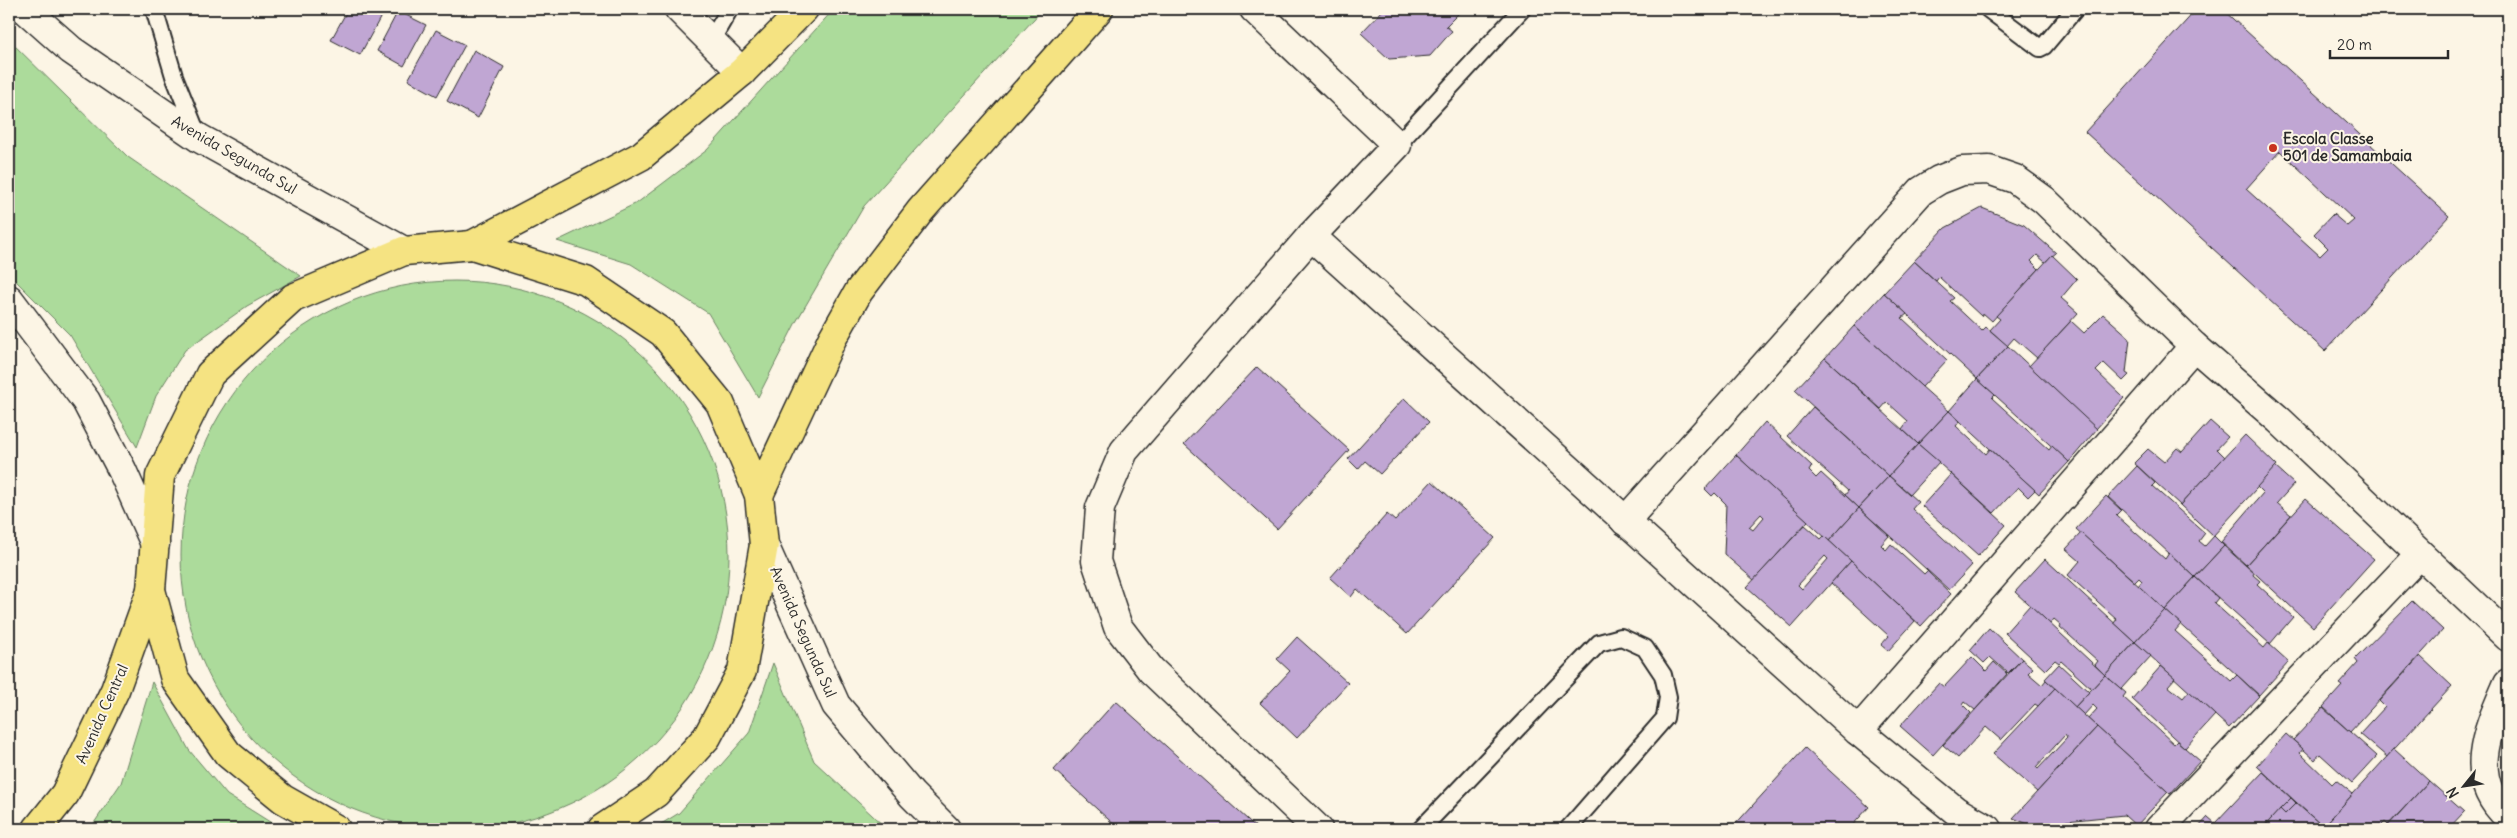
<svg xmlns="http://www.w3.org/2000/svg" width="2517" height="838" font-family="Delius,sans-serif">
<style>
.green{fill:#acdb9b;stroke:#6c8363}
.building{fill:#c0a6d3;stroke:#2b2b2b;fill-rule:evenodd}
.lines{fill:none;stroke-linecap:round;stroke-linejoin:round}
.lane-casing{stroke:#2b2b2b;stroke-width:20}
.street-casing{stroke:#2b2b2b;stroke-width:31}
.secondary-casing{stroke:#2b2b2b;stroke-width:31}
.primary-casing{stroke:#2b2b2b;stroke-width:31}
.lane{stroke:#fcf5e5;stroke-width:16}
.street{stroke:#fcf5e5;stroke-width:28}
.secondary{stroke:#fcf5e5;stroke-width:28}
.primary{stroke:#f5e382;stroke-width:28}
.poi-dot{fill:#c8321e;stroke:#fcf5e5;stroke-width:2}
.labels{text-anchor:middle;stroke-width:4;stroke-linejoin:round;paint-order:stroke}
.poi-label{font-size:15px;font-weight:bold;fill:#2b2b2b;stroke:#fcf5e5;text-anchor:start}
.street-label{font-size:15px;fill:#2b2b2b;stroke:#fcf5e5}
</style>
<rect width="100%" height="100%" fill="#fcf5e5"/>
<filter id="ink" filterUnits="userSpaceOnUse"><feTurbulence type="fractalNoise" baseFrequency=".02" numOctaves="2"/><feDisplacementMap in="SourceGraphic" scale="10" xChannelSelector="R" yChannelSelector="G"/><feConvolveMatrix kernelMatrix="1 2 1 2 8 2 1 2 1" color-interpolation-filters="sRGB"/></filter>
<g filter="url(#ink)">
<g class="green">
<path d="M 834,9 L 1043,9 L 864,206 L 796,322 L 758,397 L 708,313 L 631,264 L 557,241 L 637,203 L 707,150 Z"/>
<path d="M 9,40 L 128,157 L 301,276 L 247,306 L 185,350 L 156,396 L 137,447 L 70,335 L 9,274 Z"/>
<circle cx="455" cy="555" r="274"/>
<path d="M 773,663 L 814,761 L 887,829 L 653,829 L 679,813 L 749,733 Z"/>
<path d="M 152,682 L 189,750 L 227,795 L 281,829 L 90,829 L 121,783 Z"/>
</g>
<g class="building">
<path d="M 348,9 L 385,9 L 360,55 L 331,40 Z"/>
<path d="M 1384,9 L 1463,9 L 1446,26 L 1452,31 L 1430,56 L 1389,59 L 1361,33 Z"/>
<path d="M 2197,9 L 2222,9 L 2449,216 L 2325,351 L 2085,132 ZM 2280,151 L 2354,220 L 2347,226 L 2333,214 L 2314,234 L 2328,248 L 2320,256 L 2246,189 Z"/>
<path d="M 398,11 L 426,25 L 404,66 L 377,51 Z"/>
<path d="M 436,30 L 465,45 L 437,96 L 408,80 Z"/>
<path d="M 474,50 L 504,67 L 478,118 L 447,101 Z"/>
<path d="M 1982,208 L 2024,225 L 2056,253 L 2045,262 L 2037,255 L 2031,261 L 2039,269 L 1992,321 L 1983,313 L 1981,316 L 1939,277 L 1936,281 L 1914,261 L 1945,228 Z"/>
<path d="M 2052,255 L 2077,279 L 2061,298 L 2078,313 L 2037,358 L 2014,338 L 2007,346 L 1990,330 L 2000,319 L 1996,316 Z"/>
<path d="M 1914,261 L 1954,298 L 1950,301 L 1982,331 L 1986,327 L 2008,346 L 1977,379 L 1884,293 Z"/>
<path d="M 1884,293 L 1907,314 L 1902,318 L 1947,360 L 1922,387 L 1854,326 Z"/>
<path d="M 2103,314 L 2130,338 L 2126,373 L 2129,375 L 2123,381 L 2104,363 L 2096,371 L 2124,398 L 2096,429 L 2029,366 L 2071,321 L 2084,333 Z"/>
<path d="M 1854,326 L 1949,411 L 1918,444 L 1902,429 L 1908,421 L 1887,402 L 1881,409 L 1825,358 Z"/>
<path d="M 2008,346 L 2097,429 L 2069,462 L 1977,379 Z"/>
<path d="M 1825,358 L 1918,444 L 1889,476 L 1795,390 Z"/>
<path d="M 1257,367 L 1349,450 L 1277,529 L 1184,444 Z"/>
<path d="M 1977,379 L 1995,395 L 1992,398 L 2049,450 L 2052,446 L 2069,462 L 2039,494 L 1949,411 Z"/>
<path d="M 1404,398 L 1429,422 L 1380,474 L 1365,461 L 1358,469 L 1348,459 Z"/>
<path d="M 1813,407 L 1889,476 L 1859,508 L 1845,495 L 1848,491 L 1787,436 Z"/>
<path d="M 1949,411 L 1960,421 L 1956,426 L 1986,454 L 1990,449 L 2035,490 L 2028,497 L 2018,487 L 1994,513 L 1918,444 Z"/>
<path d="M 2210,421 L 2228,437 L 2217,449 L 2225,457 L 2180,505 L 2134,463 L 2148,449 L 2164,462 L 2177,448 L 2182,452 Z"/>
<path d="M 1765,422 L 1812,466 L 1809,471 L 1816,478 L 1821,473 L 1859,508 L 1829,541 L 1736,455 Z"/>
<path d="M 2245,435 L 2277,466 L 2213,536 L 2180,505 Z"/>
<path d="M 1918,444 L 1939,462 L 1910,494 L 1889,476 Z"/>
<path d="M 1736,455 L 1808,521 L 1754,580 L 1724,554 L 1726,504 L 1715,493 L 1712,496 L 1705,489 ZM 1761,514 L 1764,517 L 1753,530 L 1749,527 Z"/>
<path d="M 2137,466 L 2155,483 L 2152,486 L 2205,533 L 2199,541 L 2205,546 L 2214,536 L 2224,546 L 2195,577 L 2108,497 Z"/>
<path d="M 2275,467 L 2294,484 L 2277,503 L 2291,515 L 2246,565 L 2221,542 L 2263,493 L 2257,487 Z"/>
<path d="M 1951,474 L 2006,525 L 1978,556 L 1922,506 Z"/>
<path d="M 1889,476 L 1918,502 L 1912,509 L 1972,565 L 1949,590 L 1859,508 Z"/>
<path d="M 1432,481 L 1495,538 L 1407,634 L 1357,589 L 1351,597 L 1330,578 L 1387,514 L 1395,521 Z"/>
<path d="M 2106,496 L 2121,510 L 2116,515 L 2165,559 L 2169,553 L 2195,577 L 2165,610 L 2138,586 L 2142,581 L 2139,578 L 2135,582 L 2076,529 Z"/>
<path d="M 2306,499 L 2374,559 L 2313,627 L 2246,565 Z"/>
<path d="M 1859,508 L 1889,536 L 1881,545 L 1886,550 L 1891,544 L 1924,574 L 1927,571 L 1951,594 L 1921,626 L 1829,541 Z"/>
<path d="M 1805,525 L 1821,539 L 1824,536 L 1851,561 L 1792,627 L 1747,587 ZM 1825,556 L 1828,559 L 1802,589 L 1798,585 Z"/>
<path d="M 2081,533 L 2165,610 L 2135,642 L 2114,623 L 2117,619 L 2068,575 L 2080,561 L 2066,549 Z"/>
<path d="M 2224,546 L 2254,573 L 2253,575 L 2260,581 L 2257,584 L 2293,617 L 2270,644 L 2195,577 Z"/>
<path d="M 2045,559 L 2135,642 L 2105,675 L 2095,665 L 2098,661 L 2060,627 L 2061,625 L 2054,619 L 2050,624 L 2015,592 Z"/>
<path d="M 1851,561 L 1915,621 L 1888,651 L 1881,645 L 1889,636 L 1831,583 Z"/>
<path d="M 2195,577 L 2218,598 L 2214,603 L 2264,648 L 2268,643 L 2289,662 L 2259,695 L 2165,610 Z"/>
<path d="M 2412,601 L 2443,630 L 2350,732 L 2323,707 L 2342,686 L 2339,684 L 2358,663 L 2355,659 Z"/>
<path d="M 2030,605 L 2105,675 L 2092,689 L 2061,661 L 2059,663 L 2055,660 L 2045,670 L 2005,633 Z"/>
<path d="M 2165,610 L 2181,624 L 2175,631 L 2231,681 L 2237,675 L 2259,696 L 2229,728 L 2135,642 Z"/>
<path d="M 1989,628 L 2022,659 L 2008,673 L 1990,657 L 1984,663 L 1970,650 Z"/>
<path d="M 1297,637 L 1348,683 L 1297,738 L 1260,703 L 1290,671 L 1277,659 Z"/>
<path d="M 2135,642 L 2151,656 L 2121,689 L 2105,675 Z"/>
<path d="M 2420,656 L 2452,686 L 2387,757 L 2360,734 L 2385,707 L 2379,701 Z"/>
<path d="M 1972,657 L 1986,671 L 1994,662 L 2007,674 L 1975,710 L 1965,702 L 1963,705 L 1971,713 L 1933,755 L 1900,726 L 1939,683 L 1944,687 Z"/>
<path d="M 2022,659 L 2033,668 L 2028,673 L 2042,685 L 2046,680 L 2055,688 L 2038,706 L 2035,704 L 2001,740 L 1986,727 L 1958,758 L 1943,745 Z"/>
<path d="M 2059,664 L 2089,692 L 2075,707 L 2045,679 Z"/>
<path d="M 2161,666 L 2175,678 L 2168,686 L 2183,698 L 2189,691 L 2215,715 L 2185,748 L 2132,699 Z"/>
<path d="M 2105,675 L 2126,693 L 2123,697 L 2174,744 L 2177,741 L 2200,761 L 2170,794 L 2088,719 L 2097,709 L 2093,705 L 2084,715 L 2075,707 Z"/>
<path d="M 2055,688 L 2097,727 L 2037,792 L 1993,754 ZM 2065,735 L 2067,738 L 2038,769 L 2036,767 Z"/>
<path d="M 1116,701 L 1258,829 L 1119,829 L 1054,770 Z"/>
<path d="M 2323,708 L 2377,756 L 2352,783 L 2320,754 L 2315,760 L 2293,740 Z"/>
<path d="M 2097,727 L 2168,792 L 2136,826 L 2124,815 L 2066,821 L 2058,829 L 2040,829 L 2013,818 Z"/>
<path d="M 2286,734 L 2303,749 L 2300,753 L 2332,784 L 2336,780 L 2353,794 L 2323,827 L 2257,766 Z"/>
<path d="M 1805,748 L 1869,807 L 1849,829 L 1731,829 Z"/>
<path d="M 2394,749 L 2429,781 L 2388,825 L 2385,822 L 2378,829 L 2325,829 L 2323,827 Z"/>
<path d="M 2263,772 L 2291,798 L 2262,829 L 2197,829 L 2208,817 L 2215,823 Z"/>
<path d="M 2429,781 L 2464,812 L 2448,829 L 2385,829 Z"/>
<path d="M 2291,798 L 2296,803 L 2285,814 L 2280,809 Z"/>
<path d="M 2296,803 L 2320,824 L 2315,829 L 2262,829 L 2280,809 L 2285,814 Z"/>
</g>
<g class="lines">
<g class="lane-casing">
<g id="lane">
<path d="M 154,9 L 174,76 L 198,136"/>
<path d="M 1988,9 L 2040,48 L 2044,46 L 2075,9"/>
<path d="M 711,41 L 729,10"/>
<path d="M 1397,145 L 1522,9"/>
<path d="M 1421,829 L 1599,643 L 1621,637 L 1645,648 L 1663,675 L 1668,697 L 1665,718 L 1568,829"/>
</g>
</g>
<g class="street-casing">
<g id="street">
<path d="M 679,9 L 742,72"/>
<path d="M 1254,9 L 1397,145 L 1311,236 L 1124,451 L 1100,508 L 1096,561 L 1118,627 L 1151,670 L 1318,829"/>
<path d="M 1311,236 L 1858,731 L 1956,811 L 1988,829"/>
<path d="M 1625,521 L 1921,191 L 1939,180 L 1962,171 L 1989,170 L 2015,179 L 2044,200 L 2194,346 L 2279,420 L 2508,637"/>
<path d="M 2508,683 C 2489,727 2464,777 2508,817"/>
<path d="M 1858,731 L 2194,346"/>
<path d="M 2159,829 L 2419,555"/>
</g>
</g>
<g class="secondary-casing">
<g id="secondary">
<path d="M 25,9 L 71,50 L 199,138 L 404,251"/>
<path d="M 9,299 L 86,401 L 122,470 L 155,544"/>
<path d="M 764,545 L 836,705 L 912,795 L 946,829"/>
</g>
</g>
<g class="primary-casing">
<g id="primary">
<path d="M 472,245 L 641,156 L 742,72 L 804,9"/>
<path d="M 759,495 L 832,339 L 859,291 L 921,210 L 1099,9"/>
<path d="M 37,829 L 65,794 L 115,690 L 151,590"/>
<path d="M 336,829 L 283,799 L 228,754 L 175,679 L 151,590 L 160,476 L 210,374 L 293,298 L 404,251 L 472,245 L 586,281 L 663,333 L 720,403 L 759,495 L 764,545 L 742,671 L 707,737 L 656,793 L 602,829"/>
</g>
</g>
<use href="#lane" class="lane"/>
<use href="#street" class="street"/>
<use href="#secondary" class="secondary"/>
<use href="#primary" class="primary"/>
</g>
</g>
<circle class="poi-dot" cx="2273" cy="148" r="5"/>
<g class="labels">
<g class="poi-label">
<text x="2283" y="144">Escola Classe<tspan x="2283" dy="17">501 de Samambaia</tspan></text>
</g>
<g class="street-label">
<text transform="translate(234 155) rotate(30)" y="5">Avenida Segunda Sul</text>
<text transform="translate(803 632) rotate(66)" y="5">Avenida Segunda Sul</text>
<text transform="translate(102 714) rotate(-66)" y="5">Avenida Central</text>
</g>
</g>
<rect width="2517" height="838" fill="none" stroke="#fcf5e5" stroke-width="30"/>
<rect x="15" y="15" width="2487" height="808" fill="none" stroke="#2b2b2b" stroke-width="2" filter="url(#ink)"/>
<g transform="translate(2464 786) rotate(240)" stroke="#fcf5e5" stroke-width="4" paint-order="stroke">
<path d="M0-4L9 19L0 12L-9 19Z" fill="#2b2b2b"/>
<text y="-8" font-size="14" font-weight="bold" text-anchor="middle" fill="#2b2b2b">N</text>
</g>
<path d="M2330 50v8h118v-8" fill="none" stroke="#2b2b2b" stroke-width="2.5"/>
<text x="2337" y="50" font-size="15" fill="#2b2b2b" stroke="#fcf5e5" stroke-width="4" paint-order="stroke">20 m</text>
</svg>
